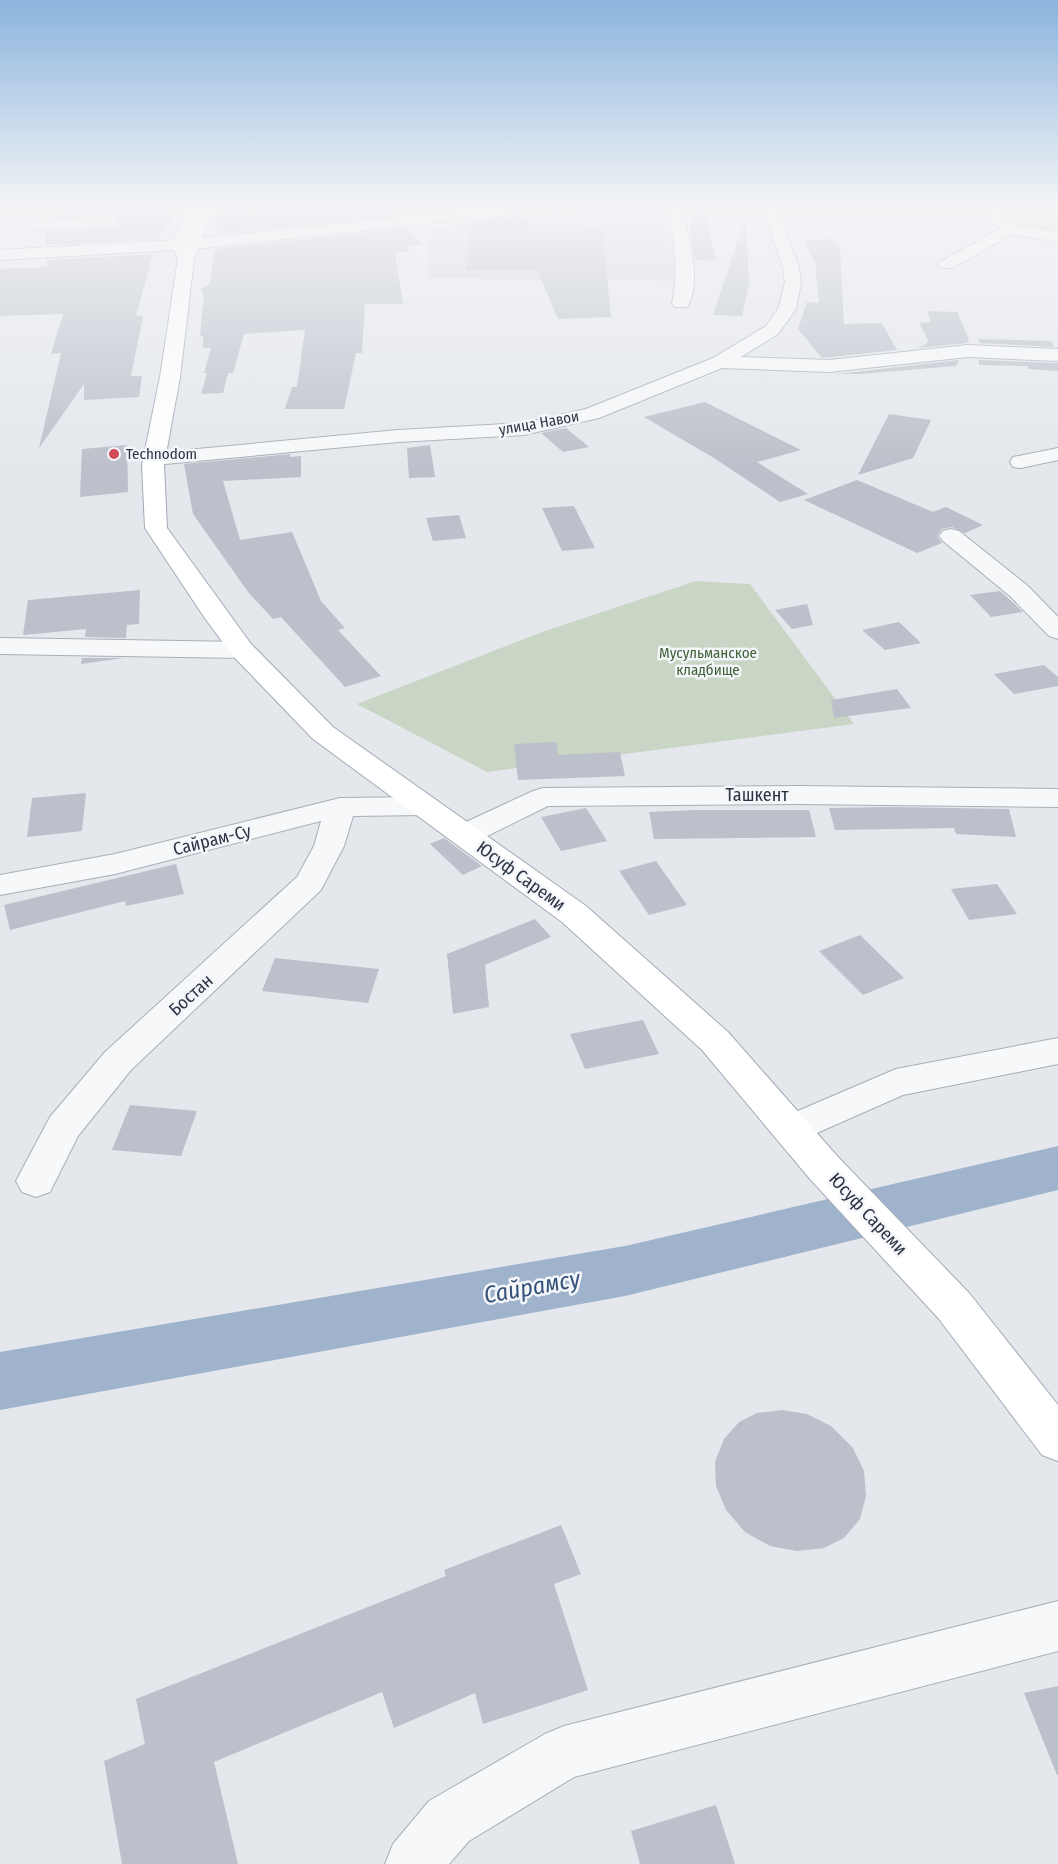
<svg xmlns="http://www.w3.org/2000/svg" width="1058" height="1864" font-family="'Fira Sans Condensed',sans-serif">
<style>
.built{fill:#d2d6de}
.green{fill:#c9d6c5}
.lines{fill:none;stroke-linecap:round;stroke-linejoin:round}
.river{fill:#9fb4cc;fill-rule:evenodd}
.building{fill:#bbc0ca}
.minor-casing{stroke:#a9aeb7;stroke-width:2}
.major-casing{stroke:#a3abb8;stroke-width:2}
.minor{fill:#f7f8fa;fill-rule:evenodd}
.major{fill:#fff;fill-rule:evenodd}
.poi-dot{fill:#d1495b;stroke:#f4f6f9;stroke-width:2}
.labels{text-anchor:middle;stroke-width:5;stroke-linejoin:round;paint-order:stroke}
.far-street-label{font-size:15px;fill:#2b3445;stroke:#f4f6f9}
.far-poi-label{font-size:15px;fill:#2b3445;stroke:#f4f6f9;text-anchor:start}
.far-park-label{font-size:15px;fill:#3f6138;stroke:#f4f6f9}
.street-label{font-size:18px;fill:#2b3445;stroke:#f4f6f9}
.near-water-label{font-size:24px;font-style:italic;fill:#34527a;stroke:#f4f6f9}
</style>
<rect width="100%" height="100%" fill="#e4e7ec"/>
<path class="built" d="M 620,205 L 662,205 L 673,252 L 674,281 L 428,278 L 431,229 Z"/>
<g class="green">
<path d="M 997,205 L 1058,205 L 1058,234 L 1042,232 L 1003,221 Z"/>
<path d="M 696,581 L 750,584 L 854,724 L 487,772 L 357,704 L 545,631 Z"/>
</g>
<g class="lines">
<path class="river" d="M 1058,1146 L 1058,1190 L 625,1296 L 0,1410 L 0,1352 L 625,1246 Z"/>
</g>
<g class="building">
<path d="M 289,205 L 388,205 L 397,216 L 216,234 L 217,217 L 221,208 Z"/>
<path d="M 691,205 L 704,205 L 716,261 L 695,260 L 690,234 Z"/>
<path d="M 88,207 L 159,206 L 180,207 L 158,239 L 46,245 L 45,232 L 114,228 L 119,225 L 116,218 L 109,216 L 49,217 L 52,213 L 85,212 Z"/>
<path d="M 520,216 L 540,232 L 581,232 L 580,226 L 602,226 L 611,317 L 558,319 L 537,270 L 466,270 L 472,221 Z"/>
<path d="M 744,222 L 746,223 L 749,284 L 742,316 L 713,315 Z"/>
<path d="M 408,228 L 423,245 L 407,246 L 409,252 L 395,253 L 403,304 L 365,304 L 362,353 L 356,353 L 344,409 L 285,409 L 292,387 L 297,387 L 305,330 L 244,334 L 233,373 L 228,373 L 223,393 L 201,394 L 207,373 L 204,373 L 211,348 L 203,348 L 203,336 L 200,336 L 204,296 L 201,289 L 210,284 L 215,249 Z"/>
<path d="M 834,239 L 840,250 L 844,324 L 882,323 L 897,350 L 822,358 L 798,329 L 807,302 L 819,303 L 815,262 L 804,240 Z"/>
<path d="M 153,254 L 136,316 L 143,316 L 131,376 L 142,376 L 139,397 L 84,400 L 84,384 L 39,448 L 61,353 L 51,354 L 63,314 L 0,316 L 0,269 L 47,267 L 47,260 Z"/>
<path d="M 927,311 L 957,312 L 969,339 L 967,343 L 918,348 L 929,342 L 919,323 L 931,322 Z"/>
<path d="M 979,339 L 1051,341 L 1054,347 L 979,343 Z"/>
<path d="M 959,360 L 956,366 L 861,374 L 836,374 Z"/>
<path d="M 979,360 L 1058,363 L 1058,371 L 1028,369 L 1028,366 L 979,365 Z"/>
<path d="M 705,402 L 801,450 L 757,462 L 808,494 L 780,502 L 714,458 L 644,417 Z"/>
<path d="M 889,414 L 931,420 L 913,458 L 858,475 Z"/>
<path d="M 566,428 L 589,447 L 563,452 L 541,433 Z"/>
<path d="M 127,445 L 128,492 L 80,497 L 82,449 Z"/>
<path d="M 430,445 L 435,477 L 409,478 L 407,448 Z"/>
<path d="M 290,454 L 290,457 L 301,456 L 301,477 L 223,481 L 240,540 L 292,532 L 321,601 L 345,628 L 338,630 L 381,676 L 345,687 L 281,617 L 273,619 L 248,592 L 193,514 L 184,464 Z"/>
<path d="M 857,480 L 933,512 L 946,507 L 983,525 L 965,533 L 952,527 L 942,529 L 937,536 L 942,543 L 917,553 L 804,500 Z"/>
<path d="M 574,506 L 595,548 L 562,551 L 542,508 Z"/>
<path d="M 459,515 L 466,538 L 433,541 L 426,518 Z"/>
<path d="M 140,590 L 139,624 L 127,625 L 126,638 L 85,637 L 86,629 L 23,635 L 28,600 Z"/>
<path d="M 1000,591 L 1008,598 L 1023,612 L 991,617 L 970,595 Z"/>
<path d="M 807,604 L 813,625 L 792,629 L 775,610 Z"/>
<path d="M 899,622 L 921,643 L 885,650 L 862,630 Z"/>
<path d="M 82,658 L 124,658 L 81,664 Z"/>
<path d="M 1044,665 L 1058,677 L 1058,686 L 1014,694 L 994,674 Z"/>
<path d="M 897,689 L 911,708 L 834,718 L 831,700 Z"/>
<path d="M 556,742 L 558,755 L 620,752 L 625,776 L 518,780 L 514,744 Z"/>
<path d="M 86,793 L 82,831 L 27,837 L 32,798 Z"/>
<path d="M 891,807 L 1009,809 L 1016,837 L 956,834 L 954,828 L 835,830 L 829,808 Z"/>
<path d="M 586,808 L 607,841 L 561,851 L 541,817 Z"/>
<path d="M 697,810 L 809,810 L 816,837 L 654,839 L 649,812 Z"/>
<path d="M 444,838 L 452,844 L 482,866 L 463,875 L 430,844 Z"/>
<path d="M 656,861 L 687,905 L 649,915 L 619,871 Z"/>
<path d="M 176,864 L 184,894 L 126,906 L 125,901 L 10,930 L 4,905 Z"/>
<path d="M 997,884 L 1017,914 L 969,920 L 951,889 Z"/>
<path d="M 535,919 L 551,937 L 485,965 L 489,1007 L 453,1014 L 447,954 Z"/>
<path d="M 860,935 L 904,978 L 863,995 L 819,951 Z"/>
<path d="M 275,958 L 379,969 L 368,1003 L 262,991 Z"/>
<path d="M 643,1020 L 659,1054 L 585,1069 L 570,1034 Z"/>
<path d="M 130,1105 L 197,1111 L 181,1156 L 112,1150 Z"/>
<path d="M 782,1410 L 807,1414 L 831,1426 L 853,1448 L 864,1471 L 866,1496 L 860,1519 L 844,1538 L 824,1548 L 797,1551 L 770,1546 L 745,1532 L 726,1510 L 716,1486 L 715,1462 L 724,1439 L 739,1422 L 757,1413 Z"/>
<path d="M 561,1525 L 581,1574 L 554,1584 L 588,1690 L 483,1724 L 475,1693 L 394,1728 L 382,1692 L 214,1762 L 238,1864 L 122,1864 L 104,1761 L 145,1744 L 136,1699 L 446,1576 L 444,1570 Z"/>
<path d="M 1058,1686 L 1058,1775 L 1057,1775 L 1024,1693 Z"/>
<path d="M 716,1805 L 735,1864 L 640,1864 L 631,1831 Z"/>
</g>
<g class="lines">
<g class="minor-casing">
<g id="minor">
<path d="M 521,205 L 571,205 L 564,209 L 194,249 L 0,260 L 0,250 L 194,239 Z"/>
<path d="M 665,205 L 679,205 C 688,230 703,283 687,307 L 675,307 L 672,303 C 679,269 675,238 665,205 Z"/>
<path d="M 761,205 L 775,205 L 799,267 L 801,283 L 796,309 L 778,334 L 741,357 L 829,360 L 968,345 L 1058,349 L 1058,361 L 968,357 L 829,372 L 722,368 L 599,418 L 524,435 L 398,442 L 154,465 L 147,463 L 143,459 L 147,455 L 154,453 L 398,430 L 524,423 L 586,409 L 713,358 L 766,326 L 778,309 L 785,283 L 783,267 Z"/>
<path d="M 984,205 L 998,205 L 1002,217 L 1015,225 L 1058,232 L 1058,242 L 1013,234 L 952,268 L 940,268 L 938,265 L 940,262 L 1000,229 L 990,222 Z"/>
<path d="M 109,218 L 114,220 L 117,223 L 114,226 L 38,230 L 30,225 L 38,220 Z"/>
<path d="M 1058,448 L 1058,460 L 1021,468 L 1013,467 L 1010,462 L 1013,457 Z"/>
<path d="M 951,529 L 959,531 L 1028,586 L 1058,617 L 1058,639 L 1049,636 L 1010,596 L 943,541 L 939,536 L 943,531 Z"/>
<path d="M 0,638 L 242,642 L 251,644 L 255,650 L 251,656 L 242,658 L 0,654 Z"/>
<path d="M 798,786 L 1058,789 L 1058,807 L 798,804 L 548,806 L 475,842 L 464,844 L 453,842 L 449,835 L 453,828 L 533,791 L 543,788 Z"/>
<path d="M 425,797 L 436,800 L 440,806 L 436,812 L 425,815 L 353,816 L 344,846 L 321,890 L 131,1070 L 78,1136 L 50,1192 L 36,1197 L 22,1192 L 16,1181 L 50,1117 L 105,1052 L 297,877 L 314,846 L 321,821 L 115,874 L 0,895 L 0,875 L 115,854 L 340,798 Z"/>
<path d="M 1058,1038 L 1058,1064 L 903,1095 L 792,1144 L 779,1139 L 773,1129 L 779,1119 L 896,1069 Z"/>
<path d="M 1058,1601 L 1058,1651 L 574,1777 L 469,1841 L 449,1864 L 385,1864 L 393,1844 L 429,1801 L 545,1734 L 564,1726 Z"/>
</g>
</g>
<g class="major-casing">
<path id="major" d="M 191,205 L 216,205 L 194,259 L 180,377 L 164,465 L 167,528 L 251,644 L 333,727 L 586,906 L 728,1032 L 838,1157 L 969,1293 L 1058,1405 L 1058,1461 L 1042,1455 L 939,1319 L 810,1179 L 702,1050 L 562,922 L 313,739 L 233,656 L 204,617 L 145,528 L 142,465 L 160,377 L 178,259 L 171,245 Z"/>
</g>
<use href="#minor" class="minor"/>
<use href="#major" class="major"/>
</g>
<linearGradient id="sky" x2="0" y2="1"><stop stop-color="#8bb4dd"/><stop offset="0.44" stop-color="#f3f4f6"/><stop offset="1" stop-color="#f3f4f6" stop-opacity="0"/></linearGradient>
<rect width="1058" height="466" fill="url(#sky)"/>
<circle class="poi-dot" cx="114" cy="454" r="6"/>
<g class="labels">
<g class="far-street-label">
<text transform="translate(539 423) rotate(-10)" y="5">улица Навои</text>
</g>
<g class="far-poi-label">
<text x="126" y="459">Technodom</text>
</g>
<g class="far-park-label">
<text x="708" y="658">Мусульманское<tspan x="708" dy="17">кладбище</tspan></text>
</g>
<g class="street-label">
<text x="757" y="801">Ташкент</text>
<text transform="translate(212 840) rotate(-14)" y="6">Сайрам-Су</text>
<text transform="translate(521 876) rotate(36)" y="6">Юсуф Сареми</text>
<text transform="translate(191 995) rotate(-42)" y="6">Бостан</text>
<text transform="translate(868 1214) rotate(47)" y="6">Юсуф Сареми</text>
</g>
<g class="near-water-label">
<text transform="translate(532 1287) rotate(-10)" y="8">Сайрамсу</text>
</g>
</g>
</svg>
